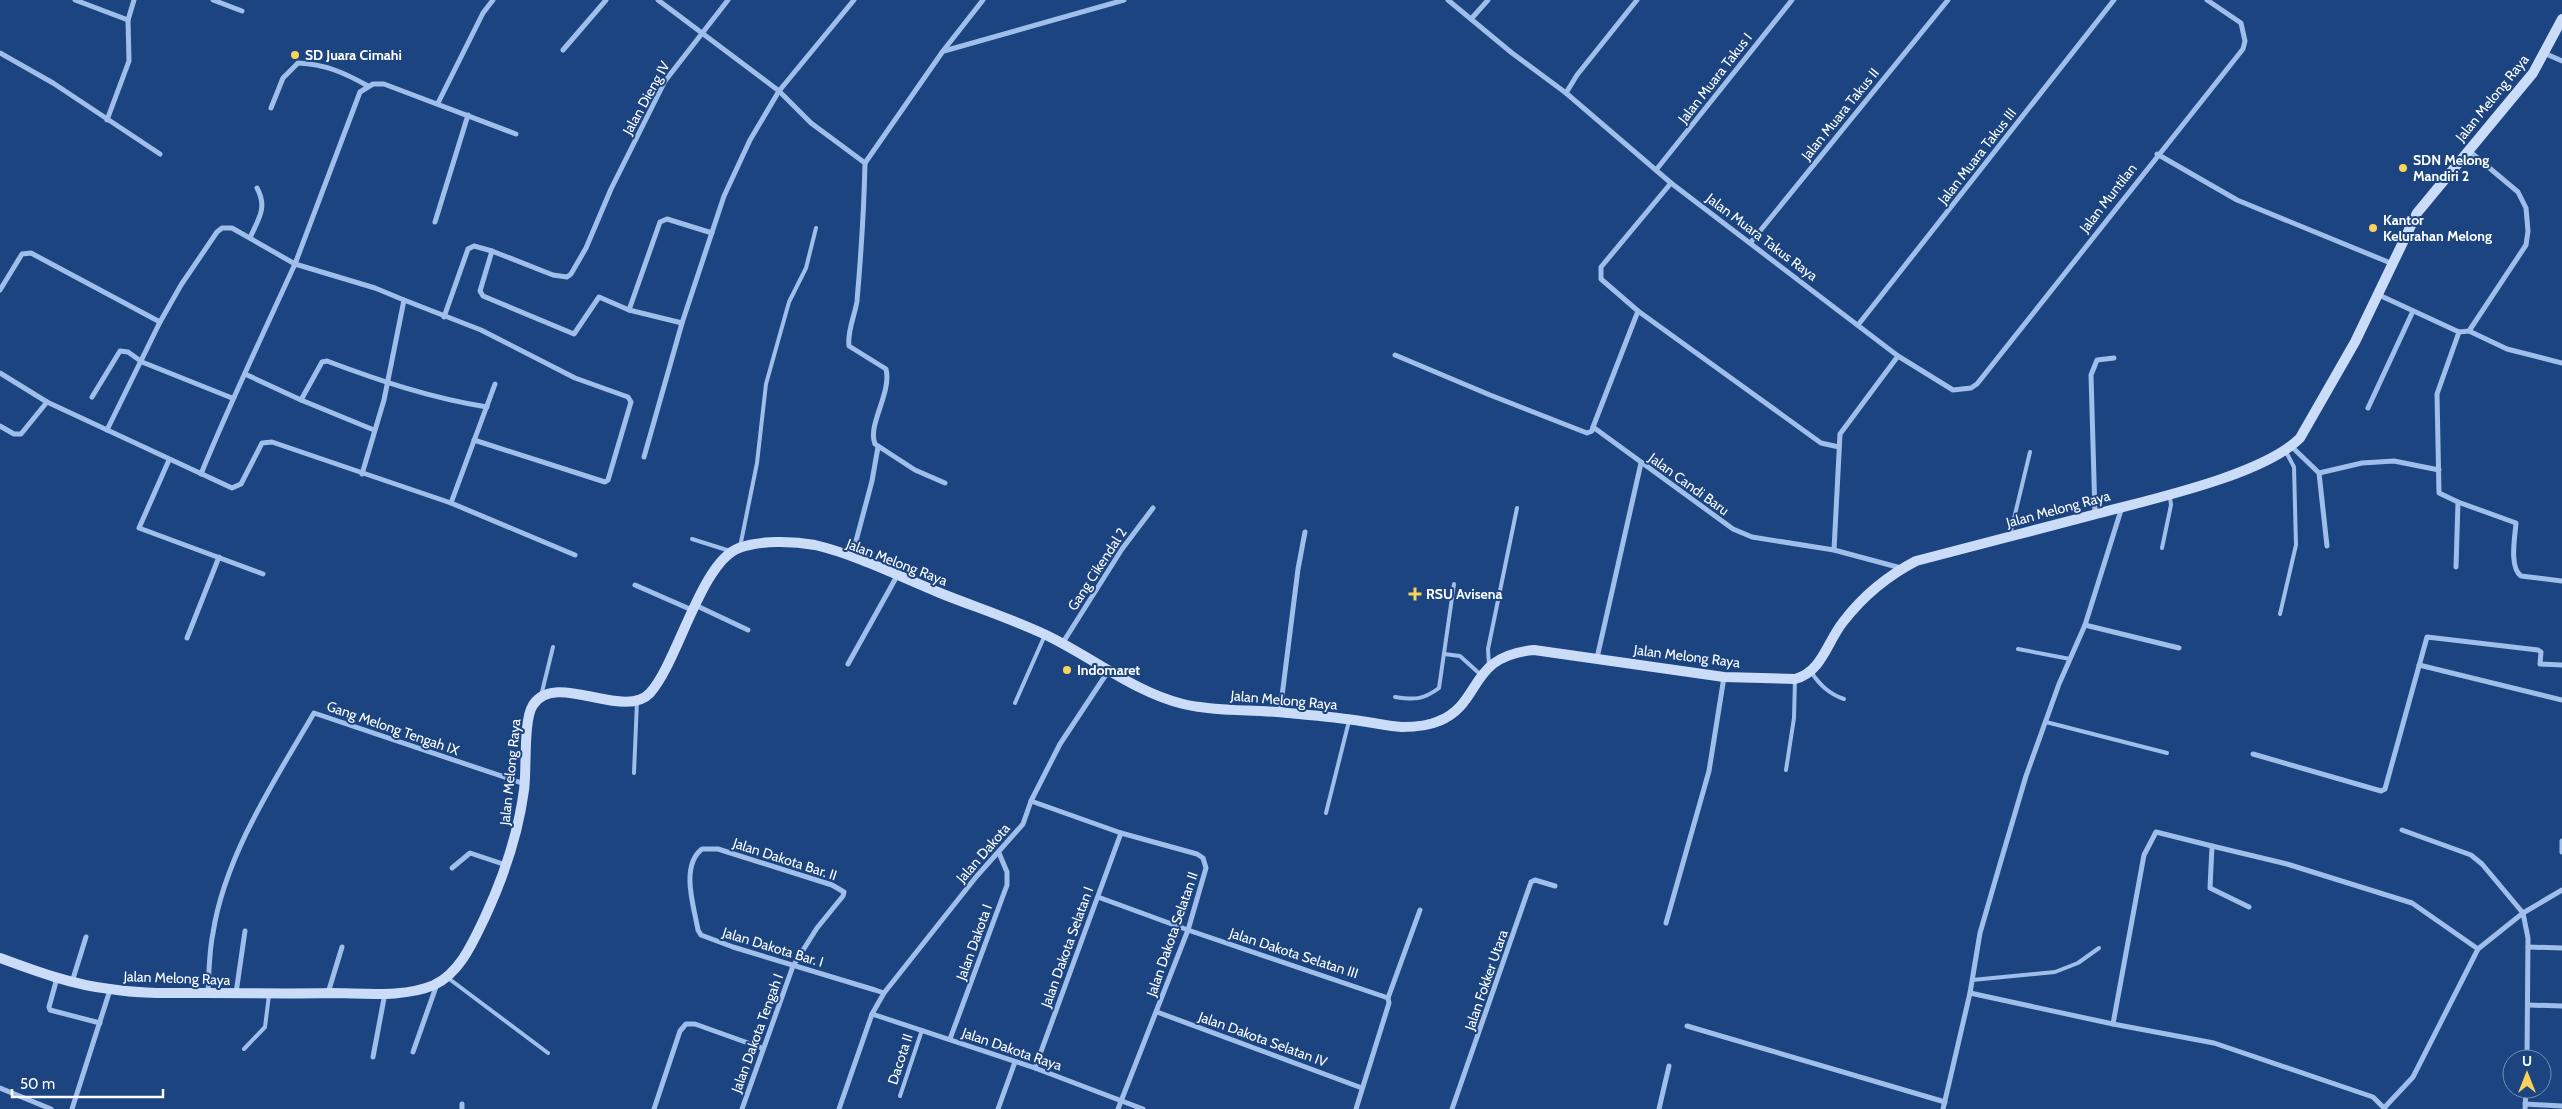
<svg xmlns="http://www.w3.org/2000/svg" width="2562" height="1109" font-family="Cabin,sans-serif">
<style>
.lines{fill:none;stroke-linecap:round;stroke-linejoin:round}
.lane{stroke:#9fbeea;stroke-width:4}
.street{stroke:#9fbeea;stroke-width:5}
.secondary{stroke:#cadcf7;stroke-width:10}
.poi-dot{fill:#fbd25b;stroke:#1b4480;stroke-width:2}
.labels{text-anchor:middle;stroke-width:4;stroke-linejoin:round;paint-order:stroke}
.poi-label{font-size:14px;font-weight:bold;fill:#fff;stroke:#1b4480;text-anchor:start}
.street-label{font-size:14px;fill:#fff;stroke:#1b4480}
</style>
<rect width="100%" height="100%" fill="#1b4480"/>
<g class="lines">
<g class="lane">
<path d="M 2010,535 L 2030,452"/>
<path d="M 692,539 L 730,551"/>
<path d="M 740,547 L 757,463 L 766,384 L 789,302 L 806,268 L 816,228"/>
<path d="M 2162,548 L 2171,505 L 2170,497"/>
<path d="M 2280,614 L 2296,545 L 2294,467 L 2285,450"/>
<path d="M 2018,649 L 2070,659"/>
<path d="M 1444,654 L 1460,656 L 1481,675"/>
<path d="M 1489,666 L 1488,649 L 1517,508"/>
<path d="M 1811,672 C 1820,685 1829,694 1844,699"/>
<path d="M 541,696 L 553,647"/>
<path d="M 1395,697 C 1414,700 1423,700 1439,688 L 1454,584"/>
<path d="M 1015,703 L 1045,635"/>
<path d="M 2046,722 L 2167,753"/>
<path d="M 1786,770 L 1794,718 L 1795,679"/>
<path d="M 634,773 L 637,701"/>
<path d="M 1326,813 L 1349,721"/>
<path d="M 448,978 L 548,1053"/>
<path d="M 1972,980 L 2055,972 L 2078,963 L 2099,948"/>
<path d="M 244,1049 L 265,1027 L 269,995"/>
<path d="M 900,1096 L 922,1030"/>
</g>
<g class="street">
<path d="M 75,0 L 128,20"/>
<path d="M 213,0 L 242,11"/>
<path d="M 658,0 L 779,91 L 811,123 L 865,163 C 864,209 861,255 857,301 C 855,315 847,331 849,346 L 886,369 C 892,393 867,425 875,444 L 915,470 L 945,483"/>
<path d="M 1448,0 L 1512,53 L 1566,93 L 1671,183 L 1898,356 L 1953,390 L 1971,388 L 1977,384 L 2243,49 L 2245,41 L 2241,23 L 2207,0"/>
<path d="M 1471,19 L 1488,0"/>
<path d="M 563,50 L 606,0"/>
<path d="M 944,51 L 1124,0"/>
<path d="M 0,53 L 53,83 L 160,154"/>
<path d="M 2544,53 L 2562,61"/>
<path d="M 1566,93 L 1577,75 L 1637,0"/>
<path d="M 438,103 L 483,13 L 493,0"/>
<path d="M 271,108 L 283,78 L 298,63 C 325,64 345,73 368,86"/>
<path d="M 107,120 L 129,61 L 128,20 L 134,0"/>
<path d="M 2157,154 L 2237,200 L 2393,264"/>
<path d="M 865,163 L 943,51 L 983,0"/>
<path d="M 1656,170 L 1792,0"/>
<path d="M 1671,183 L 1601,267 L 1601,279 L 1638,311 L 1821,443 L 1839,447"/>
<path d="M 435,222 L 468,115"/>
<path d="M 250,238 C 258,219 268,208 257,188"/>
<path d="M 1751,242 L 1948,0"/>
<path d="M 0,290 L 22,254 L 31,253 L 160,322"/>
<path d="M 2379,295 L 2459,332"/>
<path d="M 404,300 L 481,330 L 575,378 L 628,397 L 631,402 L 608,480 L 605,482 L 474,440"/>
<path d="M 629,310 L 660,222 L 667,219 L 712,233"/>
<path d="M 1638,311 L 1593,427 L 1733,529 L 1752,537 L 1834,550 L 1901,568"/>
<path d="M 444,317 L 468,249 L 474,246 L 492,251"/>
<path d="M 682,323 L 629,310 L 599,297 L 574,334 L 483,296 L 480,291 L 492,251 L 553,275 L 567,277 L 571,274 L 586,248 L 611,189 L 665,81 L 728,0"/>
<path d="M 1858,325 L 2114,0"/>
<path d="M 2469,331 L 2507,349 L 2562,363"/>
<path d="M 1395,355 L 1490,395 L 1587,433 L 1592,431 L 1593,427"/>
<path d="M 0,373 L 47,402 L 232,488 L 241,484 L 262,443 L 272,442 L 451,503 L 575,555"/>
<path d="M 245,374 L 301,400 L 374,430"/>
<path d="M 92,397 L 120,351 L 128,352 L 142,362 L 232,398"/>
<path d="M 301,400 L 322,362 L 327,361 C 380,381 431,398 487,407"/>
<path d="M 2368,408 L 2413,311"/>
<path d="M 0,426 L 14,434 L 21,434 L 47,402"/>
<path d="M 107,430 L 160,322 L 181,285 L 217,232 L 222,228 L 232,228 L 295,264 L 360,92 L 373,84 L 384,84 L 516,134"/>
<path d="M 2291,446 L 2319,473 L 2327,546"/>
<path d="M 644,457 L 682,323 L 724,196 L 750,140 L 779,91 L 854,0"/>
<path d="M 169,460 L 139,528 L 263,574"/>
<path d="M 2319,473 L 2362,463 L 2394,461 L 2439,470"/>
<path d="M 201,474 C 230,403 263,334 295,264 L 375,288 L 404,300 L 384,400 L 362,474"/>
<path d="M 2458,502 L 2516,523 C 2515,537 2509,567 2521,576 L 2562,581"/>
<path d="M 451,503 L 495,384"/>
<path d="M 2095,514 L 2091,375 L 2097,360 L 2114,358"/>
<path d="M 1834,550 L 1840,434 L 1898,356"/>
<path d="M 852,556 L 872,481 L 878,447"/>
<path d="M 2456,567 L 2458,502 L 2439,493 L 2437,394 L 2459,332 L 2469,331 L 2526,245 L 2528,231 L 2526,208 L 2518,192 L 2468,150"/>
<path d="M 635,585 L 692,610"/>
<path d="M 695,605 L 748,630"/>
<path d="M 2085,625 L 2179,648"/>
<path d="M 187,638 L 219,557"/>
<path d="M 1062,644 L 1122,549 L 1153,508"/>
<path d="M 1597,658 L 1641,463"/>
<path d="M 848,664 L 897,576"/>
<path d="M 2419,665 L 2562,700"/>
<path d="M 1280,712 L 1298,569 L 1305,532"/>
<path d="M 2253,754 L 2381,791 L 2385,789 L 2427,637 L 2538,650 L 2541,652 L 2540,664 L 2562,665"/>
<path d="M 1031,801 L 1121,833 L 1197,854 L 1203,858 L 1206,868 L 1188,930 L 1118,1109"/>
<path d="M 2402,830 L 2471,855 L 2482,864 L 2523,913 L 2528,938 L 2527,1059"/>
<path d="M 2562,841 L 2562,852"/>
<path d="M 2212,846 L 2287,864 L 2412,903 L 2478,949"/>
<path d="M 452,868 L 470,853 L 506,865"/>
<path d="M 1098,897 L 1188,930 L 1388,998 L 1389,1003 L 1356,1109"/>
<path d="M 1666,923 L 1709,771 L 1724,677"/>
<path d="M 2528,947 L 2562,948"/>
<path d="M 57,978 L 49,1007 L 50,1010 L 100,1023"/>
<path d="M 72,982 L 86,937"/>
<path d="M 208,993 C 209,973 209,952 213,933 C 225,855 275,780 314,713 L 525,784"/>
<path d="M 236,993 L 245,931"/>
<path d="M 328,993 L 342,947"/>
<path d="M 1970,993 L 2113,1024 L 2144,855 L 2156,832 L 2212,846 L 2210,888 L 2249,907"/>
<path d="M 1388,998 L 1420,910"/>
<path d="M 2528,1005 L 2562,1006"/>
<path d="M 1157,1012 L 1362,1088"/>
<path d="M 872,1014 L 1035,1068 L 1143,1109"/>
<path d="M 2113,1024 L 2214,1043 L 2373,1097 L 2385,1109"/>
<path d="M 1687,1026 L 1945,1102"/>
<path d="M 950,1039 L 1007,885 L 1007,872 L 999,853"/>
<path d="M 413,1052 L 437,984"/>
<path d="M 373,1057 L 385,993"/>
<path d="M 1035,1068 L 1121,833"/>
<path d="M 0,1088 L 51,1109"/>
<path d="M 2525,1104 L 2562,1106"/>
<path d="M 2385,1107 L 2413,1077 L 2478,949 L 2523,913 L 2562,890"/>
<path d="M 72,1109 L 110,990"/>
<path d="M 462,1109 L 462,1104"/>
<path d="M 654,1109 L 680,1031 L 686,1024 L 695,1024 L 762,1048"/>
<path d="M 742,1109 L 793,966 L 817,928 L 843,896 L 844,892 L 832,885 L 718,849 L 702,849 C 680,866 694,907 698,930 L 701,935 L 733,947 L 875,990 L 884,993"/>
<path d="M 839,1109 L 872,1014 L 884,993 L 976,877 L 1023,824 L 1031,801 L 1060,744 L 1109,670"/>
<path d="M 998,1109 L 1015,1062"/>
<path d="M 1452,1109 L 1531,882 L 1535,880 L 1555,886"/>
<path d="M 1659,1109 L 1669,1066"/>
<path d="M 1943,1109 L 1970,993 L 1980,933 L 2000,864 L 2026,776 L 2059,684 L 2085,625 L 2122,507"/>
<path d="M 2525,1109 L 2526,1089"/>
</g>
<path class="secondary" d="M 0,958 C 35,971 73,985 110,989 C 141,994 174,993 206,993 C 247,993 289,994 330,993 C 363,993 404,998 434,985 C 460,973 473,942 485,917 C 504,876 518,835 524,790 C 527,770 523,720 533,705 C 555,670 624,721 650,693 C 678,662 701,562 739,548 C 760,540 793,541 815,545 C 854,554 901,577 940,593 C 975,607 1012,619 1046,635 C 1092,657 1134,692 1183,704 C 1217,712 1253,709 1288,713 C 1310,715 1332,717 1354,720 C 1370,722 1386,726 1402,727 C 1414,727 1428,726 1439,721 C 1483,703 1467,656 1534,650 L 1724,677 L 1795,679 C 1822,672 1827,642 1843,622 C 1863,596 1887,576 1916,561 C 1977,545 2039,529 2100,513 C 2152,499 2263,475 2300,438 L 2355,342 L 2417,213 L 2533,73 L 2562,19"/>
</g>
<g class="poi-dot">
<circle cx="295" cy="55" r="5"/>
<circle cx="2403" cy="168" r="5"/>
<circle cx="2373" cy="228" r="5"/>
<path d="M1412.5 586.5h5v5h5v5h-5v5h-5v-5h-5v-5h5z"/>
<circle cx="1067" cy="670" r="5"/>
</g>
<g class="labels">
<g class="poi-label">
<text x="305" y="60">SD Juara Cimahi</text>
<text x="2413" y="165">SDN Melong<tspan x="2413" dy="16">Mandiri 2</tspan></text>
<text x="2383" y="225">Kantor<tspan x="2383" dy="16">Kelurahan Melong</tspan></text>
<text x="1426" y="599">RSU Avisena</text>
<text x="1077" y="675">Indomaret</text>
</g>
<g class="street-label">
<text transform="translate(1715 78) rotate(-52)" y="5">Jalan Muara Takus I</text>
<text transform="translate(646 98) rotate(-61)" y="5">Jalan Dieng IV</text>
<text transform="translate(2492 98) rotate(-51)" y="5">Jalan Melong Raya</text>
<text transform="translate(1840 114) rotate(-51)" y="5">Jalan Muara Takus II</text>
<text transform="translate(1977 156) rotate(-52)" y="5">Jalan Muara Takus III</text>
<text transform="translate(2108 198) rotate(-52)" y="5">Jalan Muntilan</text>
<text transform="translate(1762 237) rotate(37)" y="5">Jalan Muara Takus Raya</text>
<text transform="translate(1689 484) rotate(36)" y="5">Jalan Candi Baru</text>
<text transform="translate(2058 509) rotate(-15)" y="5">Jalan Melong Raya</text>
<text transform="translate(897 562) rotate(21)" y="5">Jalan Melong Raya</text>
<text transform="translate(1097 569) rotate(-57)" y="5">Gang Cikendal 2</text>
<text transform="translate(1687 656) rotate(7)" y="5">Jalan Melong Raya</text>
<text transform="translate(1284 700) rotate(5)" y="5">Jalan Melong Raya</text>
<text transform="translate(393 728) rotate(19)" y="5">Gang Melong Tengah IX</text>
<text transform="translate(510 772) rotate(-84)" y="5">Jalan Melong Raya</text>
<text transform="translate(983 853) rotate(-49)" y="5">Jalan Dakota</text>
<text transform="translate(785 859) rotate(18)" y="5">Jalan Dakota Bar. II</text>
<text transform="translate(1172 934) rotate(-71)" y="5">Jalan Dakota Selatan II</text>
<text transform="translate(974 942) rotate(-70)" y="5">Jalan Dakota I</text>
<text transform="translate(773 947) rotate(17)" y="5">Jalan Dakota Bar. I</text>
<text transform="translate(1067 947) rotate(-70)" y="5">Jalan Dakota Selatan I</text>
<text transform="translate(1294 953) rotate(18)" y="5">Jalan Dakota Selatan III</text>
<text transform="translate(177 978) rotate(2)" y="5">Jalan Melong Raya</text>
<text transform="translate(1486 980) rotate(-71)" y="5">Jalan Fokker Utara</text>
<text transform="translate(757 1033) rotate(-70)" y="5">Jalan Dakota Tengah I</text>
<text transform="translate(1263 1039) rotate(20)" y="5">Jalan Dakota Selatan IV</text>
<text transform="translate(1012 1049) rotate(19)" y="5">Jalan Dakota Raya</text>
<text transform="translate(900 1059) rotate(-72)" y="5">Dacota II</text>
</g>
</g>
<g transform="translate(2527 1074)"><circle r="24" fill="#1b4480" stroke="#768fb3"/>
<path d="M0-4L9 19L0 12L-9 19Z" fill="#fbd25b"/>
<text y="-8" font-size="14" font-weight="bold" text-anchor="middle" fill="#ffffff">U</text>
</g>
<path d="M12 1089v8h151v-8" fill="none" stroke="#ffffff" stroke-width="2.5"/>
<text x="20" y="1089" font-size="15" fill="#ffffff" stroke="#1b4480" stroke-width="4" paint-order="stroke">50 m</text>
</svg>
